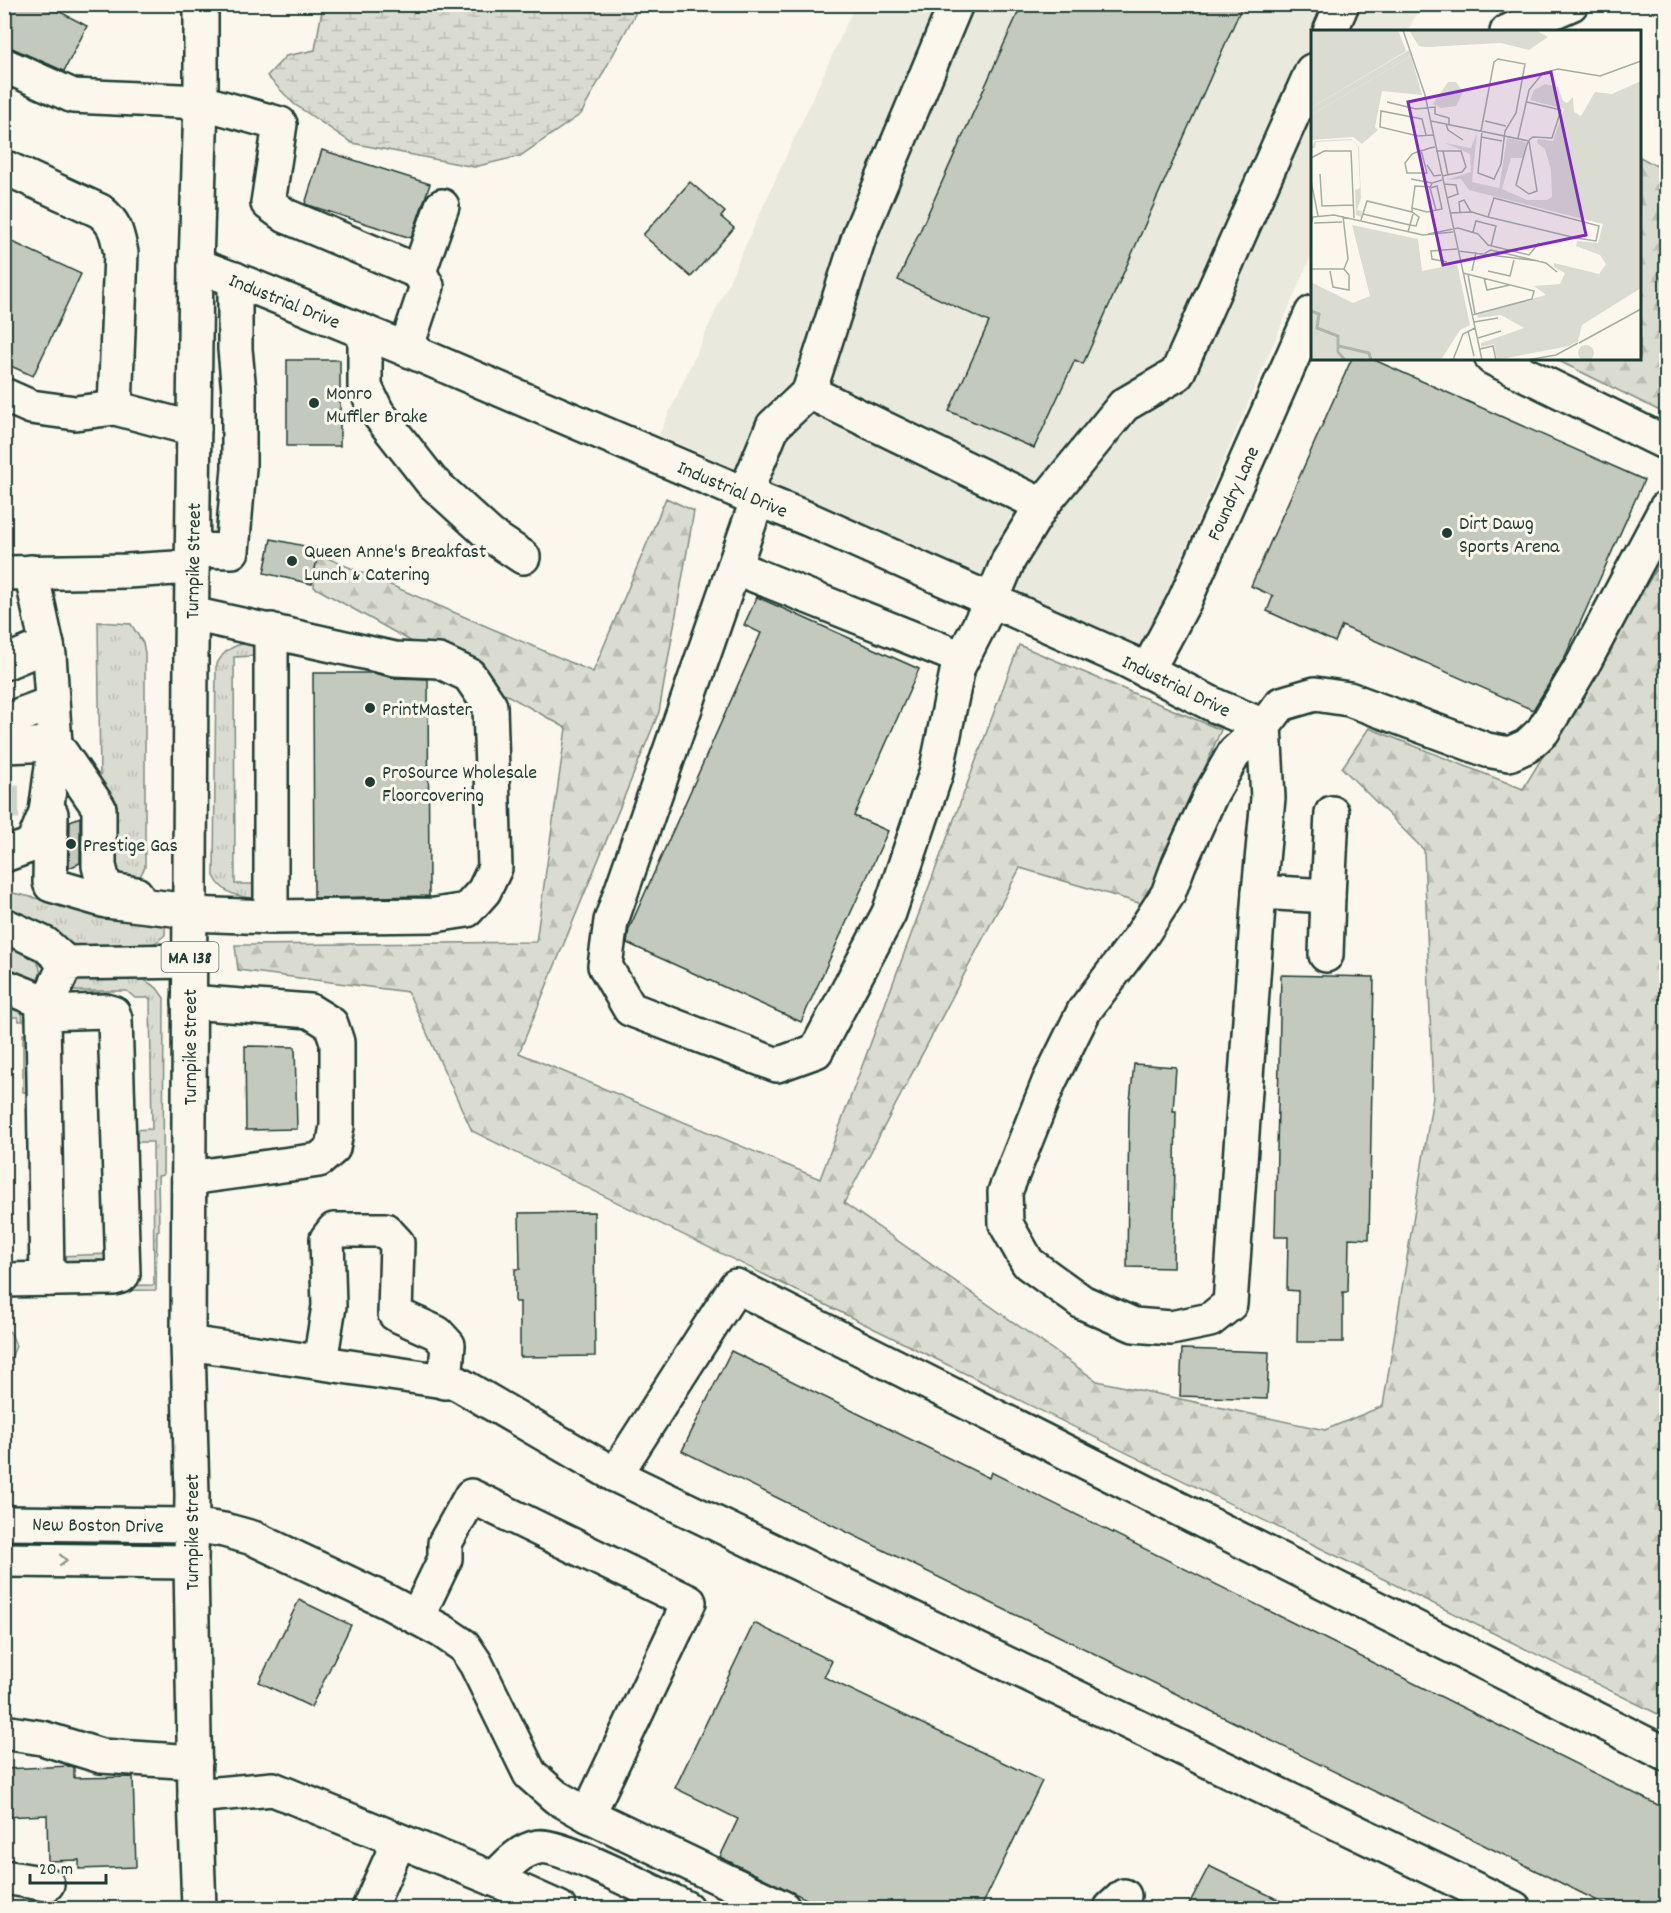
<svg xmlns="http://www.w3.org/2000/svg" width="1671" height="1913" font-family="Dekko,sans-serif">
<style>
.built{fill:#eae9de}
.grass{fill:url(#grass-tufts);stroke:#7d8c82;stroke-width:1.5}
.forest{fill:url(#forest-firs);stroke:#7d8c82;stroke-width:1.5}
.wetland{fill:url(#wetland-marsh);stroke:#7d8c82;stroke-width:1.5}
.building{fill:#c4c9be;stroke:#1f3d34;stroke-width:1.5}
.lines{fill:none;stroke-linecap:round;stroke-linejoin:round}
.minor-tunnel{stroke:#cfd2c7;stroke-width:33;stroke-dasharray:33 16;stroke-linecap:butt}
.minor-casing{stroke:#1f3d34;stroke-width:38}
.major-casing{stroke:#1f3d34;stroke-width:38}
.minor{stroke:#fbf7ec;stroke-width:33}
.major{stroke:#fbf7ec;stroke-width:33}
.oneway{stroke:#8d9a90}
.poi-dot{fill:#1f3d34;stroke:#fbf7ec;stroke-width:2}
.labels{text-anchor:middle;stroke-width:6;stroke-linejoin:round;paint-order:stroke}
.shield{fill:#fbf7ec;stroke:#61756b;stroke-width:1.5}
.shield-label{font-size:18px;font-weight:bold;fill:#1f3d34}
.street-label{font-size:20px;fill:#1f3d34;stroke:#fbf7ec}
.poi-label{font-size:20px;fill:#1f3d34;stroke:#fbf7ec;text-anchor:start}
.inset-river{fill:none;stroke:#adb4aa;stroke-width:3}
.inset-road{fill:none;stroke:#a3ada2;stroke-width:1.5}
.view{fill:#7b2cbf;fill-opacity:0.15;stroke:#7b2cbf;stroke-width:3}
.inset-edge{fill:none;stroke:#1f3d34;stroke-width:3}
</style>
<defs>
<pattern id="grass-tufts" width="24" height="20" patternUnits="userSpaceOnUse" patternTransform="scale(1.5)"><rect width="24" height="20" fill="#dbdcd1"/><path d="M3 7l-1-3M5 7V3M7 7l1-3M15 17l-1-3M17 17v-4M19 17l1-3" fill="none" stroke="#bcbeb4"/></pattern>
<pattern id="forest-firs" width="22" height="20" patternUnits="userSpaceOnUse" patternTransform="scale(1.5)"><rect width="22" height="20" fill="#dbdcd1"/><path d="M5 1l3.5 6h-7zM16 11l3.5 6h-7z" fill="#bcbeb4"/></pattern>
<pattern id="wetland-marsh" width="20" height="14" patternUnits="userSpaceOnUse" patternTransform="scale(1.5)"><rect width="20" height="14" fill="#dbdcd1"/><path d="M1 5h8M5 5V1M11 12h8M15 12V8" fill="none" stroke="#bcbeb4"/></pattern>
</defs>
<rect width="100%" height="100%" fill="#fbf7ec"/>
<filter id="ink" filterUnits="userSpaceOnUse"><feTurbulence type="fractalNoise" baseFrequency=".0167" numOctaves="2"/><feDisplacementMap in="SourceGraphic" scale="12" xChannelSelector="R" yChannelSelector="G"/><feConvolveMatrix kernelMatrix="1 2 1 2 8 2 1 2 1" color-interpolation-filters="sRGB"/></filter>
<g filter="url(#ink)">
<path class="built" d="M 855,5 L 1420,5 L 1408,31 L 1312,32 L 1312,254 L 1143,648 L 659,435 Z"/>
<g class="grass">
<path d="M 98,622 L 131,624 L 143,643 L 145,653 L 145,867 L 137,882 L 121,878 L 116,872 L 112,806 L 100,779 Z"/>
<path d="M 256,643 L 255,656 L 234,657 L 235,884 L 261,884 L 263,899 C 243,897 224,897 214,876 L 216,667 C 222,649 238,642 256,643 Z"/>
<path d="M 4,891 L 40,899 L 165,912 L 165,935 L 155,943 L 147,945 C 125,945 92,950 72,944 C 49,937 27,923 5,912 Z"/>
<path d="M 4,939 C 16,946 51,962 37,980 L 7,973 L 11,953 L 5,951 Z"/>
<path d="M 73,978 L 143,979 L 157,988 L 164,998 L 163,1175 L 158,1176 L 159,1230 L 157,1231 L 156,1290 L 5,1292 L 4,1288 L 154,1285 L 153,1142 L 131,1142 L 131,1130 L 152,1129 L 150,998 L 135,998 L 127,991 L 70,991 Z"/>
<path d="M 4,1003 L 22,1009 L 23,1021 L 19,1021 L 18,1017 L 5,1017 Z"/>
<path d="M 23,1034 L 27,1034 L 28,1092 L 23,1092 Z"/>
<path d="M 108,1254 L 105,1264 L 63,1265 L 59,1256 Z"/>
<path d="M 5,1328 L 11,1333 L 16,1346 L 7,1368 L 5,1367 Z"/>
</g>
<g class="forest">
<path d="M 1640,157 L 1666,171 L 1666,414 L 1555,359 L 1640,358 Z"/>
<path d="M 666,498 L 694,511 L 659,712 L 519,1053 L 820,1179 L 1019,645 L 1221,730 L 1146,905 L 1020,868 L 844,1203 L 1097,1381 L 1325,1430 L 1383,1406 L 1433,1097 L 1424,850 L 1342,768 L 1369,728 L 1523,789 L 1666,553 L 1666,1718 L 472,1131 L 408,992 L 238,970 L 235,945 L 536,942 L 566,728 L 314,587 L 316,553 L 593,672 Z"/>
</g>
<path class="wetland" d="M 323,4 L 633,4 L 635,14 L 581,114 L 520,156 L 474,167 L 352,143 L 294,104 L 267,76 L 286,56 L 315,50 Z"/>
<g class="building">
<path d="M 4,4 L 45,4 L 87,26 L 64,71 L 12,48 L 4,47 Z"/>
<path d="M 1022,4 L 1243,4 L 1083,364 L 1075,360 L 1034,448 L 949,411 L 989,322 L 898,280 Z"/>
<path d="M 322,150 L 430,184 L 411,238 L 305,204 Z"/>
<path d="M 690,182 L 725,212 L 721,217 L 734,228 L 691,277 L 643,235 Z"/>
<path d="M 4,238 L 81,274 L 33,376 L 4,363 Z"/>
<path d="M 1352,358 L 1370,358 L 1644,480 L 1564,659 L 1533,710 L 1342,626 L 1335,642 L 1267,611 L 1273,596 L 1251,586 Z"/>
<rect x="287" y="360" width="53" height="86"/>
<path d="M 271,539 L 319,549 L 312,584 L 264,573 Z"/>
<path d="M 757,597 L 919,669 L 854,816 L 888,831 L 801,1022 L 627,943 L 629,929 L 761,633 L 744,625 Z"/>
<path d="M 313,673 L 373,673 L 394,678 L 428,679 L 429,896 L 314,898 Z"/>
<path d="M 80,817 L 80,863 L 69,868 L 70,821 Z"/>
<path d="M 1281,975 L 1374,977 L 1369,1239 L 1349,1238 L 1348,1292 L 1343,1292 L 1343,1342 L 1297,1342 L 1298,1291 L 1287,1290 L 1288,1237 L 1275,1237 Z"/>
<path d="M 245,1046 L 295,1047 L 297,1129 L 246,1130 Z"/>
<path d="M 1134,1064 L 1176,1067 L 1173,1111 L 1176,1111 L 1173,1268 L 1127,1267 L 1129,1110 Z"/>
<path d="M 594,1212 L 595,1356 L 520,1357 L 520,1302 L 515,1302 L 515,1269 L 520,1269 L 519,1213 Z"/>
<path d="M 1182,1349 L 1269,1352 L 1267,1399 L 1180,1396 Z"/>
<path d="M 731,1351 L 989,1478 L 991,1472 L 1666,1809 L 1666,1908 L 1612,1908 L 682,1451 Z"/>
<path d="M 299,1600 L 351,1625 L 311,1707 L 259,1682 Z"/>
<path d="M 754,1623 L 832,1661 L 824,1677 L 1042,1781 L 981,1908 L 825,1908 L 720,1857 L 738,1819 L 675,1788 Z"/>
<path d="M 70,1766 L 74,1767 L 74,1778 L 133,1777 L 136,1867 L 79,1869 L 79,1860 L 48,1861 L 47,1815 L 4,1817 L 4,1769 Z"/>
<path d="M 1209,1866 L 1295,1908 L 1187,1908 Z"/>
</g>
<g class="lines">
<path class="minor-tunnel" d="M 4,802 L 19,802"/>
<g class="minor-casing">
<g id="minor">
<path d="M 1330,32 L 1342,4"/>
<path d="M 1507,32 L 1571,4"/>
<path d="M 4,65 L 73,96 L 201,102 L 280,124 L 268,203 L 286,216 L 419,272 L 427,286 L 406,349"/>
<path d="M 4,167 L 100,211 C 116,224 117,234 121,253 L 115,408"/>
<path d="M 196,265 L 249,285 L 406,349 L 745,494 L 808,519 L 1126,660 L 1216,706 L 1264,726"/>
<path d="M 419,272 L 442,206"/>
<path d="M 365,332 L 365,387 L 377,412 L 431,481 L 490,535 L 523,557"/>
<path d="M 1492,358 L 1666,443"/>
<path d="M 809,392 L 1042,505"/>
<path d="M 4,395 L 31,407 L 75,413 L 115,408 L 194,429"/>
<path d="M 745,494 L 773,426 L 809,392 L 861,231 L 956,4"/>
<path d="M 758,498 L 611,921 L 605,966 L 630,1009 L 777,1065 L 816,1051 L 889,913 L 936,773 L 958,667 L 991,602 L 1009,559 L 1042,505 L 1124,405 L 1177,374 L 1312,71"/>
<path d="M 193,550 L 232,551 L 239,468 L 239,392 L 235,349 L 235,279"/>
<path d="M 734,567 L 962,658"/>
<path d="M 4,573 L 127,571 L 192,567"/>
<path d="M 271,630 L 271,917"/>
<path d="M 4,663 L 47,645"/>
<path d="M 1147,671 L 1184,602 L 1312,313"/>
<path d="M 4,721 L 52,703"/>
<path d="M 1264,726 L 1268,798 L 1259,892 L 1230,1304 L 1210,1320 L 1171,1328 L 1134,1325 L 1082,1302 L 1028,1263 L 1006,1224 L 1005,1192 L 1049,1082 L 1084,1011 L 1141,936 L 1168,894 L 1179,864 L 1211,794 L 1235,752 L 1264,726 L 1281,704 L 1315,694 L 1349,699 L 1487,750 L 1509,754 L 1527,746 L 1543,731 L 1583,664 L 1666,508"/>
<path d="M 55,744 L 99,808 L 99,866 L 105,889 L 136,894"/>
<path d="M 4,746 L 55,744"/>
<path d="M 51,814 L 50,882 L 51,885 L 106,901 L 190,911"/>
<path d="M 4,855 L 29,846 L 35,839 L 46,812 L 55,744 L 49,655 L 31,572"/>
<path d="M 1259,892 L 1328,896 L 1332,813"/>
<path d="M 190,914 L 271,917 L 435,915 L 467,910 L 484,891 L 495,868 L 490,706 L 469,675 L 439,661 L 395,659 L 192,614"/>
<path d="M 4,925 L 45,944 L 66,963"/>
<path d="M 1326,955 L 1328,896"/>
<path d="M 4,986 L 47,1003"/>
<path d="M 43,1013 L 47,1279"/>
<path d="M 189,1178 L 319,1160 L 333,1148 L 337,1126 L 337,1042 L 331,1024 L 310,1011 L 189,1002"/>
<path d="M 4,1280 L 114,1278 L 121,1276 L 123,1274 L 115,1019 L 113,1013 L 106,1011 L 43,1013 L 66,963 L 190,961"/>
<path d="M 188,1343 L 457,1383 L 615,1475 L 1514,1908"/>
<path d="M 320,1362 L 329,1306 L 327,1239 L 334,1230 L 385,1230 L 397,1243 L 395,1314 L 437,1333 L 448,1345 L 445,1382"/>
<path d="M 615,1475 L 736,1286 L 1666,1754"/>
<path d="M 4,1523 L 191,1525 L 224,1530 L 253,1538 L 386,1601 L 442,1631 L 464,1646 L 476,1664 L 530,1774 L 556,1797 L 588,1815 L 783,1908"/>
<path d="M 4,1560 L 191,1562"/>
<path d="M 417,1617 L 445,1559 L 445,1543 L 471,1496 L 689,1602 L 588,1815"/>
<path d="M 4,1732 L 42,1738 L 101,1756 L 195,1762"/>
<path d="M 195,1796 L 273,1789 L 494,1879 L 559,1908"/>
<path d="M 4,1877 L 47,1884"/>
<path d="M 494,1879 C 507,1866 518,1851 538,1847 C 560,1843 660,1896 686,1908"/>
<path d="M 369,1908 L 399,1841"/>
<path d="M 1111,1908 L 1124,1896"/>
</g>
</g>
<g class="major-casing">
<path id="major" d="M 199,1908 L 195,1796 L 191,1562 L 192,1495 L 188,1343 L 191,651 L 196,265 L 201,102 L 201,4"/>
</g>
<use href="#minor" class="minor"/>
<use href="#major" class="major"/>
</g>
<defs><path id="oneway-chevron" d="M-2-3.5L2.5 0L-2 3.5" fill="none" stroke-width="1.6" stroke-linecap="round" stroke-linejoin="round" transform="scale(1.5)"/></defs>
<use class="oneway" href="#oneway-chevron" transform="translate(63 1560) rotate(1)"/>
</g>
<g class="poi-dot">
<circle cx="314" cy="403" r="6"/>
<circle cx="1447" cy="533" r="6"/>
<circle cx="292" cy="561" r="6"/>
<circle cx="370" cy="708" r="6"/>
<circle cx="370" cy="782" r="6"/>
<circle cx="71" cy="844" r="6"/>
</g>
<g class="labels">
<rect class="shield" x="161.5" y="942" width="57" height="30" rx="4.5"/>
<g class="shield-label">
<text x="190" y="963">MA 138</text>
</g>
<g class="street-label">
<text transform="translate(285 300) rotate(22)" y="7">Industrial Drive</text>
<text transform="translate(733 488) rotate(23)" y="7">Industrial Drive</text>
<text transform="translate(1232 493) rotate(-66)" y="7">Foundry Lane</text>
<text transform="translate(192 561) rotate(-89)" y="7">Turnpike Street</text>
<text transform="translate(1177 685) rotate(26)" y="7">Industrial Drive</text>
<text transform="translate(189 1047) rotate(-90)" y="7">Turnpike Street</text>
<text transform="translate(98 1524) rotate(1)" y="7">New Boston Drive</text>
<text transform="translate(191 1532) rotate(-90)" y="7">Turnpike Street</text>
</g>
<g class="poi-label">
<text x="326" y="399">Monro<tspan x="326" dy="23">Muffler Brake</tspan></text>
<text x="1459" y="529">Dirt Dawg<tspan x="1459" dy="23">Sports Arena</tspan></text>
<text x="304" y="557">Queen Anne's Breakfast<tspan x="304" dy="23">Lunch &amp; Catering</tspan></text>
<text x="382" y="715">PrintMaster</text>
<text x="382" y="778">ProSource Wholesale<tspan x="382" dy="23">Floorcovering</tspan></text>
<text x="83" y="851">Prestige Gas</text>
</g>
</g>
<g transform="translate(1311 30)">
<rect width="330" height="330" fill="#fbf7ec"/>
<path d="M 98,20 L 100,26 L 0,85 L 0,78 ZM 40,109 L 48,117 L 50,168 L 46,180 L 51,181 L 50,187 L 45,185 L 44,160 L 49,158 L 47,117 L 41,110 L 5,112 L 4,118 L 0,118 L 4,111 Z" fill="#dbdcd1"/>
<path d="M 0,0 L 87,0 L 95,21 L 0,78 ZM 98,0 L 224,0 L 237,7 L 218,20 L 190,13 L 116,17 L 108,16 ZM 100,26 L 111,65 L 71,61 L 64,97 L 67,100 L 51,114 L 42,107 L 0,110 L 0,85 ZM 330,51 L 330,258 L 271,295 L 267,311 L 258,316 L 186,330 L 183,314 L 170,317 L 170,313 L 213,298 L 190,285 L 167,288 L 166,284 L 235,265 L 223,256 L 249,254 L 254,243 L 243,237 L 243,233 L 288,244 L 295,234 L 289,225 L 265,216 L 266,211 L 287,213 L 292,194 L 158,160 L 150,149 L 135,150 L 160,142 L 159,124 L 134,113 L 160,118 L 166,103 L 161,152 L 188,158 L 196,108 L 215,112 L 212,128 L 200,128 L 191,159 L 216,170 L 236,170 L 241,167 L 240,140 L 234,119 L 226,113 L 227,109 L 242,111 L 253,79 L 219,70 L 223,60 L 234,54 L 247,57 L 252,71 L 256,73 L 262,67 L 263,82 L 270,86 L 284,62 L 301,64 ZM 41,195 L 107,209 L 111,241 L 146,234 L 159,295 L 149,300 L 130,330 L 0,330 L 0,252 L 42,273 L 59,266 ZM267 323a8 8 0 1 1 16 0a8 8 0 1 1-16 0Z" fill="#dbdcd1"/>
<path d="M 98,0 L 125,5 L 131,0 L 179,0 L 121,17 L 108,16 ZM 137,52 L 145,52 L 152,62 L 145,76 L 130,78 L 122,74 Z" fill="#dbdcd1"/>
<path class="inset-river" d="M 0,281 L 8,284 L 6,298 L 27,306 L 27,322 L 34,330M 28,316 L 58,323 L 60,330"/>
<path class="inset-road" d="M 92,0 L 114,65 L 171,330M 76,72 L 105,79 L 124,77 L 124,84 L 138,88 L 138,94M 216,72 L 250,80 L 241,108 L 222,107 L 219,109 L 216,114 L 205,155 L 218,164 L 226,161 L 218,111M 120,91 L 218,111M 174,91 L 195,96M 135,94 L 137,100 L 152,110M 170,101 L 183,32 L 187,29 L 214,34 L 205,83 L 194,101 L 190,134 L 183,149 L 167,143 L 171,101M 115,105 L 111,89 L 70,81 L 69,97 L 107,106 L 122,105M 170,107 L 191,111M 207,108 L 218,60 L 232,43 L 247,39 L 289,46 L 330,31M 110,120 L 116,143 L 96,143 L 94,133 L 101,124 L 108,121 L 109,121 L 113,120 L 119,118 L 124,117M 125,121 L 150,121 L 155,137 L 151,142 L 131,146M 132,121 L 137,145M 0,128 L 13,121 L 40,121 L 43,188M 116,135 L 123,146 L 130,145M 9,144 L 11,176 L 43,175M 100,149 L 121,153M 0,151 L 7,186M 133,154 L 145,155 L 147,164 L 136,168M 119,158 L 125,180M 101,178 L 104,156 L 120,157M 101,182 L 101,178 L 116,182 L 131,179 L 126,156 L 119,158 L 121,153 L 131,150M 149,182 L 148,172 L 153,170 L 160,182M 139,183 L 161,182 L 177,187 L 265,208 L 285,211 L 288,196 L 183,168 L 177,187M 52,184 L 99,195 L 102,184M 50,190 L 56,171 L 101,182 L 108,187 L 105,196 L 99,195 L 97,202M 3,193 L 31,192M 0,195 L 2,187 L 23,185 L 112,205 L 142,202M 162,202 L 165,191 L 185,196 L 180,216M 117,204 L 147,198 L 167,204 L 177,215 L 218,225 L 228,213M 147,221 L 228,231M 174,223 L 180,220 L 235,233 L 246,242M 136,232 L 121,229 L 120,221 L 146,219M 0,239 L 33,239 L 37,229 L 32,186M 19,241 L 22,257 L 38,260 L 38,245 L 33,239M 161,241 L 165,222M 177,241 L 199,246 L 203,230M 152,243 L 223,261 L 221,269 L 161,285M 157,244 L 164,284M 173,248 L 176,260 L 199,255M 163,292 L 187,288M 157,301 L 163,326M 167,308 L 190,301M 268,313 L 330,279M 169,319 L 182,316 L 185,330M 142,330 L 152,304 L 164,298M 216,330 L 245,325 L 267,313M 300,330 L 323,330"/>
<path class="view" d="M 240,42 L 275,205 L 132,235 L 97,72 Z"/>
<rect width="330" height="330" class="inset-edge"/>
</g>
<rect width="1671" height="1913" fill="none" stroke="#fbf7ec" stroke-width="24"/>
<rect x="12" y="12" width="1647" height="1889" fill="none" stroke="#1f3d34" stroke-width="2" filter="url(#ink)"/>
<path d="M30 1874v9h76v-9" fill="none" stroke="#1f3d34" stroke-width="3"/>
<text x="39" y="1874" font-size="18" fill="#1f3d34" stroke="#fbf7ec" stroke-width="4.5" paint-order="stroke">20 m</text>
</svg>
